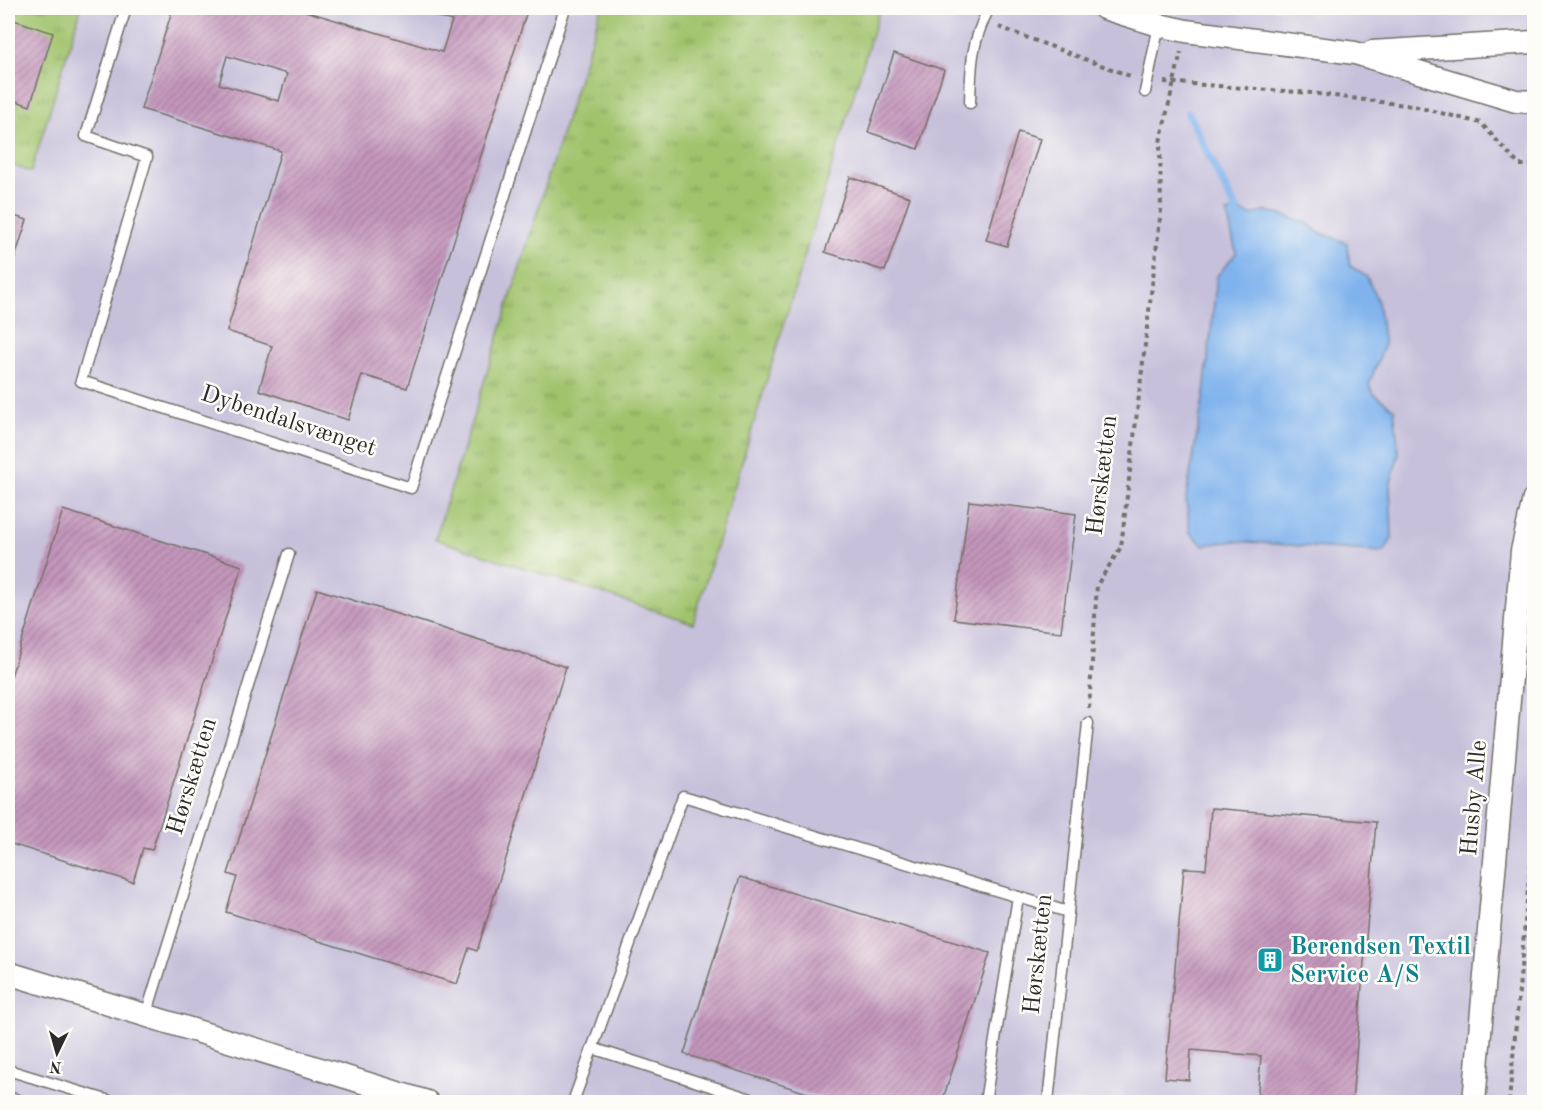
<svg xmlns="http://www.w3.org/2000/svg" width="1542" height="1110" font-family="'Old Standard TT',serif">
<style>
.industrial{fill:#c6c0da}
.grass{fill:url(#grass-tufts);stroke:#66774c;stroke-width:1.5}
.water{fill:#80b3ed;stroke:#566f8c;stroke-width:1.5}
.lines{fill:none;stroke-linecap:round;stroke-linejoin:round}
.stream{stroke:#80b3ed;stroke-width:8}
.building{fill:url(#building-hatch);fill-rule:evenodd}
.lane-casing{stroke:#736f69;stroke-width:13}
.street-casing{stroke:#736f69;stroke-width:25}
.path{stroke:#736f69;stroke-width:4;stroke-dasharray:4.5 4.5;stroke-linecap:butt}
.lane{stroke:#fff;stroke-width:10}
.street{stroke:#fff;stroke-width:22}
.labels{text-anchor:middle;stroke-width:5;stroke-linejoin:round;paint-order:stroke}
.street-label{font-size:24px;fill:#2b2b2b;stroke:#fdfcf7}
.culture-label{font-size:24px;font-weight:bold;fill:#0d838f;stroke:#fdfcf7;text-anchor:start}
</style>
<defs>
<pattern id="grass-tufts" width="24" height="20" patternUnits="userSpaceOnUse" patternTransform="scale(1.5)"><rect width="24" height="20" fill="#a0c36c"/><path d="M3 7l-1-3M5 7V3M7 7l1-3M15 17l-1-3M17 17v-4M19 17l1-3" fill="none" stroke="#839f59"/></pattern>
<pattern id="building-hatch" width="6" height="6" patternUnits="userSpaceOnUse" patternTransform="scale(1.5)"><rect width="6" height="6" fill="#c496bc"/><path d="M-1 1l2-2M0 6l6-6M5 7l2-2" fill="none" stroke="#9f7b99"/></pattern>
</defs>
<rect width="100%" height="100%" fill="#fdfcf7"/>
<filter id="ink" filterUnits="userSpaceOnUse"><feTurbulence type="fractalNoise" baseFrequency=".0167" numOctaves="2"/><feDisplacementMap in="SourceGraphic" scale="12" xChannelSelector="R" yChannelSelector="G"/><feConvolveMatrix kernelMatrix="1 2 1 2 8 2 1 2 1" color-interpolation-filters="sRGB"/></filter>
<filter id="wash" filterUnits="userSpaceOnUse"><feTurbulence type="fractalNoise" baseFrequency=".008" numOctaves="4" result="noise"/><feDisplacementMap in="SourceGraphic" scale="24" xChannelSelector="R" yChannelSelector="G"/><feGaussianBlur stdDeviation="1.35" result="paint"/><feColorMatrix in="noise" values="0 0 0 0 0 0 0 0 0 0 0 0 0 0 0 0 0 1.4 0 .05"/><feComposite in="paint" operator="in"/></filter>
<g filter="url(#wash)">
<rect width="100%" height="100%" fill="#f9ecdb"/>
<rect class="industrial" x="8" y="8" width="1526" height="1094"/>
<g class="grass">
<path d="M 8,8 L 81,8 L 31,172 L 8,164 Z"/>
<path d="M 601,8 L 880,8 L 693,623 L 435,539 Z"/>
</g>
<path class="water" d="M 1236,210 L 1251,215 L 1268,211 L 1307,223 L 1318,232 L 1347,243 L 1350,266 L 1367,277 L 1378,302 L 1384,346 L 1369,384 L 1373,393 L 1394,409 L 1399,453 L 1390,486 L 1392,538 L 1384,552 L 1233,541 L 1203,545 L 1190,533 L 1186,498 L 1204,394 L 1217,276 L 1236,253 L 1227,213 Z"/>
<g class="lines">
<path class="stream" d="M 1188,113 L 1236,210"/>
</g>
<g id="blocks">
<g class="building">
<path d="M 173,8 L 295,8 L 442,52 L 452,21 L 408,8 L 528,8 L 407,388 L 362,375 L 348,420 L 259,390 L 272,346 L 227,331 L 281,151 L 141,109 ZM 227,56 L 287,74 L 279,101 L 219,84 Z"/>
<path d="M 8,18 L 53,33 L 30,106 L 8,98 Z"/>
<path d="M 894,53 L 944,70 L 918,149 L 868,132 Z"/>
<path d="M 1018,132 L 1040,139 L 1007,246 L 986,240 Z"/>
<path d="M 850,177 L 910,197 L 885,271 L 825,252 Z"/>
<path d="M 8,214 L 27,220 L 8,279 Z"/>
<path d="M 969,501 L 1076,514 L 1061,632 L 954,619 Z"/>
<path d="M 63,510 L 242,566 L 152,850 L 143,848 L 133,882 L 8,843 L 8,686 Z"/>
<path d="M 317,589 L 566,667 L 477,951 L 469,948 L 457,984 L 226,912 L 237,877 L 228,874 Z"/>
<path d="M 1211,808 L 1376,822 L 1352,1102 L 1257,1102 L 1261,1056 L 1191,1050 L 1189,1080 L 1165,1078 L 1184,868 L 1206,869 Z"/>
<path d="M 740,877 L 990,953 L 942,1102 L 836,1102 L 684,1054 Z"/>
<path d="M 8,1091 L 44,1102 L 8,1102 Z"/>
</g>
</g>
</g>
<g filter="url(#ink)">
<use href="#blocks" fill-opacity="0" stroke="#736f69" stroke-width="1.5"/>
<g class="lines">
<g class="lane-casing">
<g id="lane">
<path d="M 126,8 L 86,136 L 147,157 L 81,381 L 411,488 L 565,8"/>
<path d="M 1145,92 L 1159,25"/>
<path d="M 970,103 C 971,65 971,43 989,8"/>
<path d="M 146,1015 L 289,554"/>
<path d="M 592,1048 L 760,1102"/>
<path d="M 8,1070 L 113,1102"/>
<path d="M 573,1102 L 683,796 L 1068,912"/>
<path d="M 985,1102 L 1018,897"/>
<path d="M 1048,1102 L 1088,723"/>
</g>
</g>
<g class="street-casing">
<g id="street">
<path d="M 1104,8 L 1159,25 L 1186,31 L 1355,53 L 1516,101 L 1534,102"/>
<path d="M 1372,52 L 1534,42"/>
<path d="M 8,973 L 427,1102"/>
<path d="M 1474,1102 L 1522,551 L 1534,499"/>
</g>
</g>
<g class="path">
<path d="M 955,8 L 968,14"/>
<path d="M 999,27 L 1130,76"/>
<path d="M 1164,82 L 1311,93 L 1413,106 L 1481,123 L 1519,165 L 1534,165"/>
<path d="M 1089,708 L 1097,585 L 1121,547 L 1161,210 L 1160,142 L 1181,52"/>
<path d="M 1509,1102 L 1534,822"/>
</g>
<use href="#lane" class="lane"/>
<use href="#street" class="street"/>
</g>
</g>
<defs>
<g id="building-square" transform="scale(1.35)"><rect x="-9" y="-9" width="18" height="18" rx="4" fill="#0f9aa8" stroke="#fdfcf7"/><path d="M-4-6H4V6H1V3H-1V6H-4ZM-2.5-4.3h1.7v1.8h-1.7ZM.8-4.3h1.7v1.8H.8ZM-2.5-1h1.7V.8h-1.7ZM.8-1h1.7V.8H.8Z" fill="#fff"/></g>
</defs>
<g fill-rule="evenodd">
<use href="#building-square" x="1270" y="960"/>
</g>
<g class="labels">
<g class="street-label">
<text transform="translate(289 420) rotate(18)" y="8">Dybendalsvænget</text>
<text transform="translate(1101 475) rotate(-83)" y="8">Hørskætten</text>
<text transform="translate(191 776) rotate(-73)" y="8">Hørskætten</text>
<text transform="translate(1473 798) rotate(-85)" y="8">Husby Alle</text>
<text transform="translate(1037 954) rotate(-84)" y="8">Hørskætten</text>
</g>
<g class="culture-label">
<text x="1290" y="954">Berendsen Textil<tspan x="1290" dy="28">Service A/S</tspan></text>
</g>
</g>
<rect width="1542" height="1110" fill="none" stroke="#fdfcf7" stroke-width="30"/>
<g transform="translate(57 1053) rotate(185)" stroke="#fdfcf7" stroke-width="4.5" paint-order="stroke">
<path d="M0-4.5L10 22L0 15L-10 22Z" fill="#2b2b2b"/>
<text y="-9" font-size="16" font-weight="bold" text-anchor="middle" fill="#2b2b2b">N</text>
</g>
</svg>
